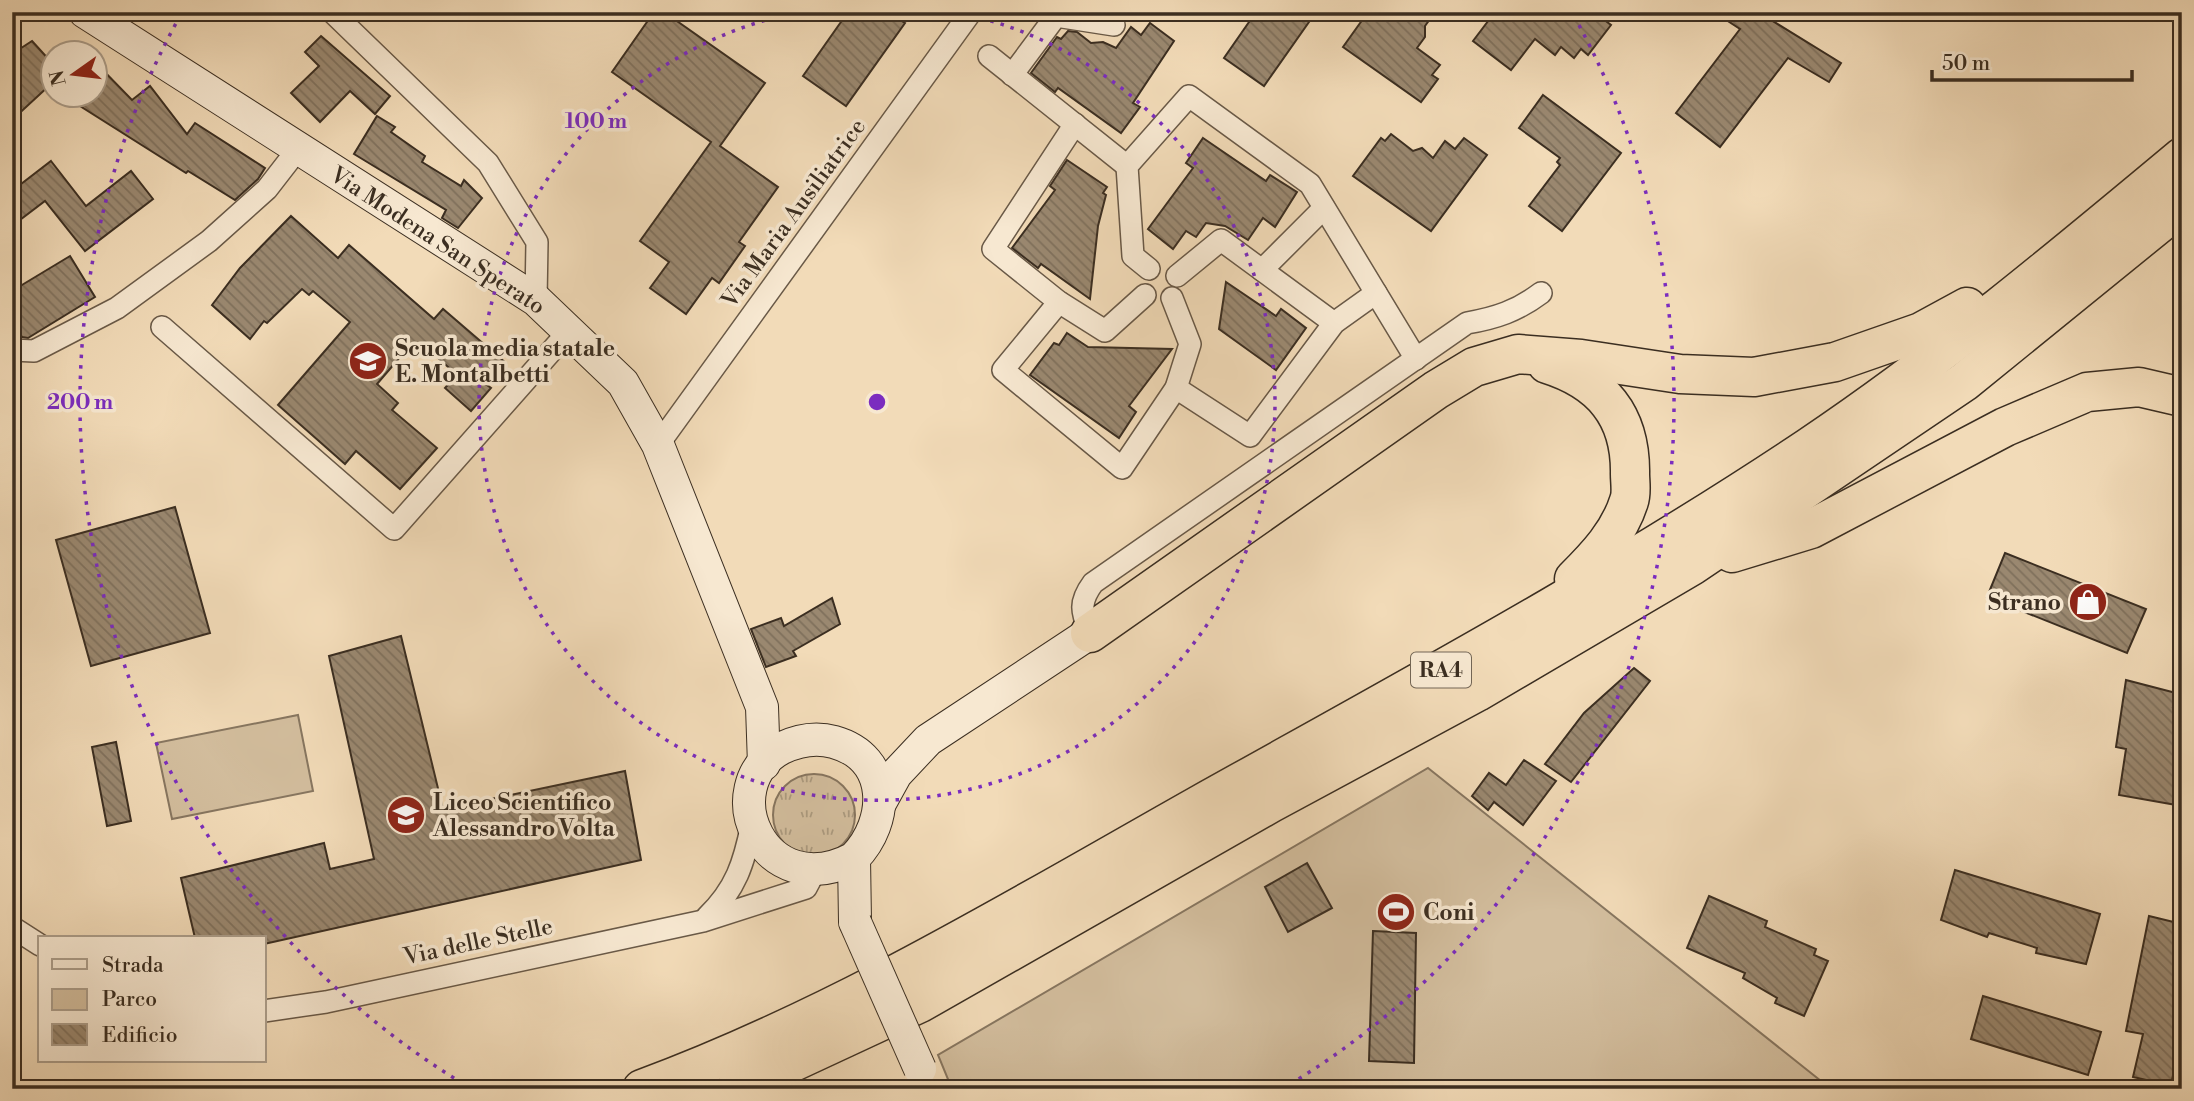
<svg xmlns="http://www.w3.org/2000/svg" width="2194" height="1101" font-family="'Libre Bodoni',serif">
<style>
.grass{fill:url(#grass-tufts);stroke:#877660;stroke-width:2}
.park{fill:#d3be9e;stroke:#877660;stroke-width:2}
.building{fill:url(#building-back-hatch);stroke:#3b2e21;stroke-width:2}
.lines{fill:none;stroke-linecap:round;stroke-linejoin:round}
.street-casing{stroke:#695947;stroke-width:24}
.secondary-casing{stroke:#3b2e21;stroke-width:34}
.highway-casing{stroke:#3b2e21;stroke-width:41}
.street{stroke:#f7e8d1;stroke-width:21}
.secondary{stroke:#f7e8d1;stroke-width:32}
.highway{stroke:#f2dbb8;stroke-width:38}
.secondary-bridge-casing{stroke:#3b2e21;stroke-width:34;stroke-linecap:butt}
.secondary-bridge{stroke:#f7e8d1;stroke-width:32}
.ring{fill:none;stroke:#7b2cbf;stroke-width:3.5;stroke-dasharray:3.5 7}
.labels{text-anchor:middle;stroke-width:7;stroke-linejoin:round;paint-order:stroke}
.shield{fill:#f7e8d1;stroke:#736656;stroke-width:2}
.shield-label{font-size:21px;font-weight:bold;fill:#3b2e21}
.street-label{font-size:23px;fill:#3b2e21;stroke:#f7e8d1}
.poi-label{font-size:23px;font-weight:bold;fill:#3b2e21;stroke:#f7e8d1;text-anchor:start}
.centre{fill:#7b2cbf;stroke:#f7e8d1;stroke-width:3.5}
.ring-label{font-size:21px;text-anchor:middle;font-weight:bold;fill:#7b2cbf;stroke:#f7e8d1;stroke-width:7;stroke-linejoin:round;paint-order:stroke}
</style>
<defs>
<pattern id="grass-tufts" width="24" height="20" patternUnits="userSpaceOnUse" patternTransform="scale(1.75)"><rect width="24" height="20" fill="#d3be9e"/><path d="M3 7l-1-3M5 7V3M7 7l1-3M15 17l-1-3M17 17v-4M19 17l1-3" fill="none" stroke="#ac9b80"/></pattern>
<pattern id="building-back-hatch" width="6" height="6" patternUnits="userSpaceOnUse" patternTransform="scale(1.75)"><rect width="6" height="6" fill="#9a8870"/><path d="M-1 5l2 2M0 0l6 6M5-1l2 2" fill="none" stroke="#7f705c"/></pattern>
</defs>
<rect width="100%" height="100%" fill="#f2dbb8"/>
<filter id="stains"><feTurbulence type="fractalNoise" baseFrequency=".00286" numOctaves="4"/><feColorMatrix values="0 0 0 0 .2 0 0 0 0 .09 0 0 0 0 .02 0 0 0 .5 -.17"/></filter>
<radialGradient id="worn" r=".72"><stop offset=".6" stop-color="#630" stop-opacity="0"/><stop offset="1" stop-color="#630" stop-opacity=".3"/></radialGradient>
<circle class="grass" cx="814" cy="815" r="41"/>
<g class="park">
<path d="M 298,715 L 313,791 L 172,819 L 156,743 Z"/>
<path d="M 1428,768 L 1831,1089 L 952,1089 L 938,1055 Z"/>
</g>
<g class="building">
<path d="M 654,12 L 664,12 L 765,83 L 720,146 L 778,187 L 739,242 L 745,246 L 719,283 L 712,278 L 686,314 L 650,288 L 669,262 L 640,241 L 711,142 L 612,72 Z"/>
<path d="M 848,12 L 906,12 L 900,20 L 905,23 L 846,106 L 803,76 Z"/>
<path d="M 1256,12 L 1316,12 L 1264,86 L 1224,58 Z"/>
<path d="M 1368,12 L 1435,12 L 1425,26 L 1425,37 L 1417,48 L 1440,65 L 1432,75 L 1438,79 L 1421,102 L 1343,47 Z"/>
<path d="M 1495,12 L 1594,12 L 1611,25 L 1588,55 L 1581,49 L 1574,58 L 1561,47 L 1555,55 L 1535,39 L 1511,70 L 1473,41 Z"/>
<path d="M 1714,12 L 1758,12 L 1841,63 L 1829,82 L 1788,58 L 1720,147 L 1676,113 L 1740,29 Z"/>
<path d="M 1150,23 L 1174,41 L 1133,103 L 1140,107 L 1121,133 L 1058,88 L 1055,92 L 1031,73 L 1057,37 L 1061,39 L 1068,31 L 1077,32 L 1091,43 L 1103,42 L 1116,48 L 1131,27 L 1141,35 Z"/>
<path d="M 321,36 L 390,96 L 375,114 L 350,91 L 320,122 L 291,93 L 319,66 L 305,52 Z"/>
<path d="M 32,41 L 52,63 L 52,83 L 12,120 L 12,54 Z"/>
<path d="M 94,61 L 132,100 L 150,86 L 187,134 L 195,123 L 265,168 L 258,179 L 235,200 L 188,171 L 186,173 L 61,94 L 94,94 Z"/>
<path d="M 1543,95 L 1621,153 L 1562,231 L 1529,206 L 1560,165 L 1557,162 L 1560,158 L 1519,128 Z"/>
<path d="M 377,116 L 395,127 L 391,132 L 425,156 L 422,162 L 461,186 L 464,180 L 482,198 L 458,228 L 442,218 L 446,210 L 354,154 Z"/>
<path d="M 1391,134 L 1413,151 L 1422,148 L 1433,158 L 1445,141 L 1455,149 L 1464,138 L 1487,155 L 1431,231 L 1353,176 L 1381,138 L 1385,141 Z"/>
<path d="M 1203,138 L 1266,181 L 1270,175 L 1297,192 L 1275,227 L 1263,218 L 1248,240 L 1225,226 L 1206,223 L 1196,237 L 1186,231 L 1173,249 L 1148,229 L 1193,168 L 1186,163 Z"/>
<path d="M 1067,160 L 1107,187 L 1103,193 L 1106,195 L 1098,226 L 1090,299 L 1041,264 L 1038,268 L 1012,248 L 1055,190 L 1050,186 Z"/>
<path d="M 51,161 L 86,206 L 131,171 L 153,199 L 85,251 L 45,201 L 12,226 L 12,191 Z"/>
<path d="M 291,216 L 338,258 L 349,245 L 434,319 L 443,309 L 506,363 L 487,385 L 491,388 L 471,411 L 445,388 L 457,375 L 425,346 L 415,356 L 407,349 L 377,384 L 398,403 L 392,410 L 437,448 L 400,489 L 356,451 L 345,464 L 278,405 L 350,322 L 313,291 L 309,295 L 302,289 L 267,323 L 264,321 L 250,339 L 212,305 L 240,268 Z"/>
<path d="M 70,256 L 95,297 L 28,338 L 22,337 L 12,321 L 12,291 Z"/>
<path d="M 1226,282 L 1276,316 L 1281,309 L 1306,328 L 1276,370 L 1219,329 Z"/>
<path d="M 1067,333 L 1088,347 L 1172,349 L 1129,406 L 1136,412 L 1119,438 L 1030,375 L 1054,343 L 1059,345 Z"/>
<path d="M 175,507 L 210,633 L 91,666 L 56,540 Z"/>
<path d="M 2005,553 L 2146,609 L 2127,653 L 1987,597 Z"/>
<path d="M 832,598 L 840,624 L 793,651 L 796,656 L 766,667 L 751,629 L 781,618 L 784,626 Z"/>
<path d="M 401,636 L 443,809 L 625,771 L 641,860 L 264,944 L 264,938 L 195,938 L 181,878 L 324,843 L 330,869 L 374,859 L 329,656 Z"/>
<path d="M 1634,668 L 1650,681 L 1571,782 L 1545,764 L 1584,713 Z"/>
<path d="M 2126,680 L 2176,693 L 2173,707 L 2182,708 L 2182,806 L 2119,795 L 2126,749 L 2116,747 Z"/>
<path d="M 116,742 L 131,821 L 107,826 L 92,747 Z"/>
<path d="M 1524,760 L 1556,781 L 1523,825 L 1494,802 L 1488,810 L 1472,796 L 1489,773 L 1506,785 Z"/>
<path d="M 1307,863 L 1332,908 L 1288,932 L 1265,887 Z"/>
<path d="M 1955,870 L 2100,914 L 2086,964 L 2036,953 L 2037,948 L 1989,933 L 1987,937 L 1941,920 Z"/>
<path d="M 1709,896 L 1767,921 L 1765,927 L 1816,949 L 1814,955 L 1828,961 L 1804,1016 L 1775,1003 L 1777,998 L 1743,978 L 1745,973 L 1687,948 Z"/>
<path d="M 2149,916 L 2182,924 L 2182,1034 L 2170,1089 L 2150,1089 L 2151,1081 L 2133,1077 L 2143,1034 L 2126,1031 Z"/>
<path d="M 1373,931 L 1416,933 L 1414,1063 L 1369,1061 Z"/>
<path d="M 1983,996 L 2101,1032 L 2088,1075 L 1971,1039 Z"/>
</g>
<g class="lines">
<g class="street-casing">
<g id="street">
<path d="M 332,12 L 488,163 L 537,242 L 536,300"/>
<path d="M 989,56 L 1127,166"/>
<path d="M 1012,75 L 1056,16 L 1114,25"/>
<path d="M 1075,124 L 993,249 L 1059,302 L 1105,331 L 1145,295"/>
<path d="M 1149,269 L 1133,256 L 1127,166 L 1189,96 L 1310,184 L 1416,359"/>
<path d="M 1262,270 L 1324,208"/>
<path d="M 1177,276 L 1221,240 L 1334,323"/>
<path d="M 1059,302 L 1003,370 L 1122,468 L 1176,388 L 1190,344 L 1172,298"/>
<path d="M 162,327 L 394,529 L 570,330"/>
<path d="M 12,350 L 34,351 L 117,308 L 209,241 L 267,189 L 298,149"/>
<path d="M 1176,388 L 1250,436 L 1334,323 L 1376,293"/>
<path d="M 658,445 L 971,12"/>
<path d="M 1090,633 C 1081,611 1079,602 1093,583 L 1467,323 C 1496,318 1517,311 1541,293"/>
<path d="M 707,917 C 736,889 744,863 752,824"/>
<path d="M 12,927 L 40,945"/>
<path d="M 264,1011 L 326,1002 L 703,921 L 806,888 L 815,871"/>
</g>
</g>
<g class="secondary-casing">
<g id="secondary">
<path d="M 85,12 L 536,300 L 623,383 L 658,445 L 762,707 L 764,764"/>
<path d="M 880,803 L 896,774 L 928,740 L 1090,633"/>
<path d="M 854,858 C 764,906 711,786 782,748 C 799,740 816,737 834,742 C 891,758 890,821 854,858 L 855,922"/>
</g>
</g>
<g class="highway-casing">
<g id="highway">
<path d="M 1547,364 C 1601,381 1631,415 1630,474 C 1630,482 1632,493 1629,501 C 1619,533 1597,556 1574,579"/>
<path d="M 1732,553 L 1811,529 L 2005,427 L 2087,392 L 2139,387 L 2182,397"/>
<path d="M 1090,633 L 1436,390 L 1474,367 L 1518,354 L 1581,359 L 1680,374 L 1754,377 L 1835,362 L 1921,332 L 1967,307"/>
<path d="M 642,1089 C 837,1017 1018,907 1199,805 C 1405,690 1613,578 1809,447 C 1940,359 2061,258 2182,157"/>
<path d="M 735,1089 L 920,1003 L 1271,803 L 1477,692 L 1693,565 L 1964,382 L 2182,205"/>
</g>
</g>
<use href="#street" class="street"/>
<use href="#secondary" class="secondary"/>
<use href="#highway" class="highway"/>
<g class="secondary-bridge-casing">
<path id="secondary-bridge" d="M 855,922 L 920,1069"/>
</g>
<use href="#secondary-bridge" class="secondary-bridge"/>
</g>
<g class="ring">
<path d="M960 13A398 398 0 1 1 794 13"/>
<path d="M472 1089A797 797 0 0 1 180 16M1574 16A797 797 0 0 1 1282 1089"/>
</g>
<defs>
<g id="school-disc" transform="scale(2.0125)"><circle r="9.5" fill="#8f2418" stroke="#f7e8d1"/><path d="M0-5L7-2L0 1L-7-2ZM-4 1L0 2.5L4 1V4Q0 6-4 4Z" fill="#fff"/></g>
<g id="shop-disc" transform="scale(2.0125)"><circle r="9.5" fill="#8f2418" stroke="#f7e8d1"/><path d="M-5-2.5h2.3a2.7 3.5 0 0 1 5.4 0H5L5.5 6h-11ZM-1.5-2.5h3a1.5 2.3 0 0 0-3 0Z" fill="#fff"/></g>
<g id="university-disc" transform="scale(2.0125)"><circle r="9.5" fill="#8f2418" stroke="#f7e8d1"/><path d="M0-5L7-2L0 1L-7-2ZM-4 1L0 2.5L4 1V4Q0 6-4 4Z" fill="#fff"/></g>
<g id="stadium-disc" transform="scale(2.0125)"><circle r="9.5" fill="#8f2418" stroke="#f7e8d1"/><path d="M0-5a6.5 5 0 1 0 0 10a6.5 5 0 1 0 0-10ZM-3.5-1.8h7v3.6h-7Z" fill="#fff"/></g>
</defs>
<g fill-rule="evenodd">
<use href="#school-disc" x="368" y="361"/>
<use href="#shop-disc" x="2088" y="602"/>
<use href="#university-disc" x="406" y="815"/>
<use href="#stadium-disc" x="1396" y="912"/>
</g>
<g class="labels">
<rect class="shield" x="1411" y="652.5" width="60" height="35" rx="5"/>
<g class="shield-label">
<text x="1441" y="677">RA4</text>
</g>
<g class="street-label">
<text transform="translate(793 213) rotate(-54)" y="8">Via Maria Ausiliatrice</text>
<text transform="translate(438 240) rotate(33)" y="8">Via Modena San Sperato</text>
<text transform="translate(478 941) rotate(-12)" y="8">Via delle Stelle</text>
</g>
<g class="poi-label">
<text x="395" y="356">Scuola media statale<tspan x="395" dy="26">E. Montalbetti</tspan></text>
<text x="2061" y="610" text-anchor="end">Strano</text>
<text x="433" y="810">Liceo Scientifico<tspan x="433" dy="26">Alessandro Volta</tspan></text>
<text x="1423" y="920">Coni</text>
</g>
</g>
<circle cx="877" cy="402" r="10" class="centre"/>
<g class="ring-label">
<text x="596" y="128">100 m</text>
<text x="80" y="409">200 m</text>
</g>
<rect width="2194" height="1101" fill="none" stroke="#f2dbb8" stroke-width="42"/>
<rect x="14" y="14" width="2166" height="1073" fill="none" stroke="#3b2e21" stroke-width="3.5"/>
<rect x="21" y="21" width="2152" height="1059" fill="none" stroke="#3b2e21" stroke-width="2"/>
<rect x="38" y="936" width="228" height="126" fill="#f7e8d1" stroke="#ac9e8b" stroke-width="2"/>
<rect x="52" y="959" width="35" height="10" fill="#f7e8d1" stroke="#ac9e8b" stroke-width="2"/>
<text x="102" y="972" font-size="21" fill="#3b2e21">Strada</text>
<rect x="52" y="989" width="35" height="21" fill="#d3be9e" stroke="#ac9e8b" stroke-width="2"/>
<text x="102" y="1006" font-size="21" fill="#3b2e21">Parco</text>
<rect x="52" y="1024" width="35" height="21" fill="url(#building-back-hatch)" stroke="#ac9e8b" stroke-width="2"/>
<text x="102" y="1042" font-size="21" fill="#3b2e21">Edificio</text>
<g transform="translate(74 74) rotate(256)"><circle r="33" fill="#f7e8d1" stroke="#ac9e8b" stroke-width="2"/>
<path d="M0-5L12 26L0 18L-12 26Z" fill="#8f2418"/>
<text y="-10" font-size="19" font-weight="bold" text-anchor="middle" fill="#3b2e21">N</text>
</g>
<path d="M1932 70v10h200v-10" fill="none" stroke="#3b2e21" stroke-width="3.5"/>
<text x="1942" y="70" font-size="21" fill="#3b2e21" stroke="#f7e8d1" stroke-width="5" paint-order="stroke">50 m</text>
<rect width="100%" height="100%" filter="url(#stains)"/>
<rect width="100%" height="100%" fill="url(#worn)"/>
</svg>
